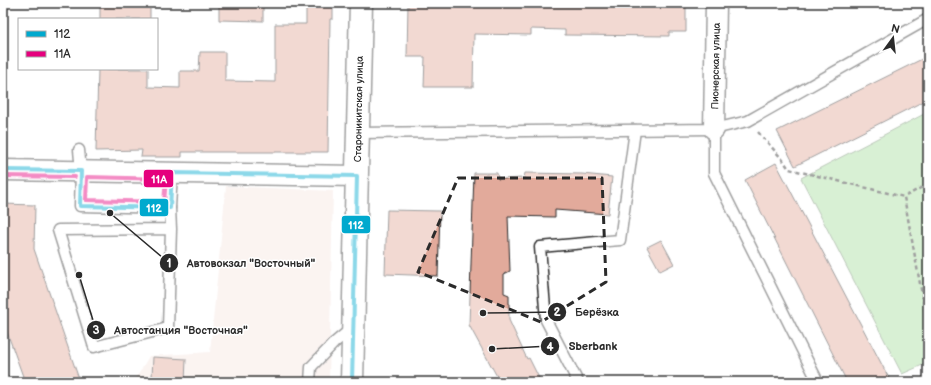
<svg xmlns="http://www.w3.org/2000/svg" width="931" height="385" font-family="'Balsamiq Sans',sans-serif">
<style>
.built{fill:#f6e6e1}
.green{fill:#a9dea0;stroke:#6a8466}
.building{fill:#e2aa9b;stroke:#2b2b2b}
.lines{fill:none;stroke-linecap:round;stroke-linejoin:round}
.lane-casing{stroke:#2b2b2b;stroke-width:13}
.street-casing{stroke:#2b2b2b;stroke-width:23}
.primary-casing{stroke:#2b2b2b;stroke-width:25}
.path{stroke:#2b2b2b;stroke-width:2.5;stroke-dasharray:4 3;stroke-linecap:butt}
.lane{stroke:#fff;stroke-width:10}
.street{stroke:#fff;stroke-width:20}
.primary{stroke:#fff;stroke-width:22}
.bus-1-casing{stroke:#fff;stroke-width:7}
.bus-2-casing{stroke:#fff;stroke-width:7}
.bus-1{stroke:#00a9ce;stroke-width:4}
.bus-2{stroke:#e5007d;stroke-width:4}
.marked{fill:none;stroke:#2b2b2b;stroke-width:3;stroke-dasharray:8 5;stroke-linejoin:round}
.labels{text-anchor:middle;stroke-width:3;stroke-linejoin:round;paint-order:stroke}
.street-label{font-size:10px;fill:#2b2b2b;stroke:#fff}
.leader{fill:none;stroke:#2b2b2b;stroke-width:1.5}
.callout-dot{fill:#2b2b2b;stroke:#fff;stroke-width:1.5}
.mark-label{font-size:12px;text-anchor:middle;font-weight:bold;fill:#fff}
.callout-label{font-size:11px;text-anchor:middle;font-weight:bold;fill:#2b2b2b;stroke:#fff;stroke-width:3;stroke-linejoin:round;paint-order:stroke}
.line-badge{stroke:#fff;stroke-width:1.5}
.badge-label{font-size:11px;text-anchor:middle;font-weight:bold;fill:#fff}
</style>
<rect width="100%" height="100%" fill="#fff"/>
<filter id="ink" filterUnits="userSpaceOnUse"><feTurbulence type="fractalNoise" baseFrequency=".025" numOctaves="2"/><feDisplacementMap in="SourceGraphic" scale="8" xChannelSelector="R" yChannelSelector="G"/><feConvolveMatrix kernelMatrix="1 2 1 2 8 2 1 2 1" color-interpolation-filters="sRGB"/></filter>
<g filter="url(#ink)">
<path class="built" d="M 226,186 L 333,191 L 329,382 L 134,382 L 149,356 L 210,352 Z"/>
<path class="green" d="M 928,112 L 928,364 L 927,363 L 902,374 L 801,178 Z"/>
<g class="building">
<rect x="100" y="3" width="50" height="16"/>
<path d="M 219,3 L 263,3 L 263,21 L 219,20 Z"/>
<path d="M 306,3 L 333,3 L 333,19 L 330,19 L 328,152 L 182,152 L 182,157 L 141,157 L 142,150 L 96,151 L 98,69 L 148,69 L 148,87 L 180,88 L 180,71 L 199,71 L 200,52 L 225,52 L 225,81 L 275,82 L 275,24 L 306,24 Z"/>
<path d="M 408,3 L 686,3 L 686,32 L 669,32 L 669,36 L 565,35 L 565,30 L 531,29 L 531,35 L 474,34 L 473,87 L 424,87 L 425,57 L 407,57 Z"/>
<path d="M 928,56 L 928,99 L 795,166 L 777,131 Z"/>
<path d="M 776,163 L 891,382 L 847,382 L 745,180 Z"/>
<path d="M 474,173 L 497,173 L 498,179 L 524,178 L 525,173 L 582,174 L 612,177 L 608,214 L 555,210 L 555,217 L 508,216 L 510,271 L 504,274 L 504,293 L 509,295 L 509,320 L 527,359 L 529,358 L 541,382 L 500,382 L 469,325 Z"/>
<path d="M 3,204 L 35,205 L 34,249 L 80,382 L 25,382 L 3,321 Z"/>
<path d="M 387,210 L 440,211 L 438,276 L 385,274 Z"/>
<path d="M 661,240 L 674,264 L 660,271 L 647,247 Z"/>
<path d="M 153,357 L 186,359 L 185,382 L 165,382 L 166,378 L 152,377 Z"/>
</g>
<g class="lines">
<g class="lane-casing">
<g id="lane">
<path d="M 714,129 L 714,173 L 818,382"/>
<path d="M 358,133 L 714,129 L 748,121 L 928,19"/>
<path d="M 79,150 L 81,171 L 80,206 L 170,208"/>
<path d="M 171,229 L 58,230 L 94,347 L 168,328 L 171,229 L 170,208 L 172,173"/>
<path d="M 310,382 L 311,367 L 334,343 L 352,328"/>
<path d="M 578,382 L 546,320 L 540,247 L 620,240 L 635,130"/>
</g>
</g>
<g class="street-casing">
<g id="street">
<path d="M 714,129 L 716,3"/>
<path d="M 3,170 L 357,176"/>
</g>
</g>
<g class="primary-casing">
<path id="primary" d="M 352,382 L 361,3"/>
</g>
<g class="path">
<path d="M 758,132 L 783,160 L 789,169 L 904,197"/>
<path d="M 928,184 L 904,197 L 928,327"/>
<path d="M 923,297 L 928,294"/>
</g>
<use href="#lane" class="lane"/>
<use href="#street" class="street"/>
<use href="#primary" class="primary"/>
<g class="bus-1-casing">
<path id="bus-1" d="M 3,170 L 81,171 L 80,206 L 170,208 L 172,173 L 357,176 L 352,382"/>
</g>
<g class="bus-2-casing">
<g id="bus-2">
<path d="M 3,176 L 75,177"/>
<path d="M 87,177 L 166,179 L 164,202 L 86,200 Z"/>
</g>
</g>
<use href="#bus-1" class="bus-1"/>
<use href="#bus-2" class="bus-2"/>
</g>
</g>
<path d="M0 0H931V385H0ZM 458,178 L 602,178 L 606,282 L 541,322 L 418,272 Z" fill="#fff" fill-opacity=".55" fill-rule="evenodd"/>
<path class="marked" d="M 458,178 L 602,178 L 606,282 L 541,322 L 418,272 Z"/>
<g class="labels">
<g class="street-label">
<text transform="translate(715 66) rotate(-89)" y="4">Пионерская улица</text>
<text transform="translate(358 109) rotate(-89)" y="4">Староникитская улица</text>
</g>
</g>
<path class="leader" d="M110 213L169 263M483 313L557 312M79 275L96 330M492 349L550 346"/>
<g class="callout-dot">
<circle cx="110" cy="213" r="4"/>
<circle cx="483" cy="313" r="4"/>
<circle cx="79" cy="275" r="4"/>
<circle cx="492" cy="349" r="4"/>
<circle cx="169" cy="263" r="10"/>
<circle cx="557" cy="312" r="10"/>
<circle cx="96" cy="330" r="10"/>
<circle cx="550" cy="346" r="10"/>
</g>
<g class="mark-label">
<text x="169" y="267">1</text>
<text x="557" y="316">2</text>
<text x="96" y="334">3</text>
<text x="550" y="351">4</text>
</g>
<g class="callout-label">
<text x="251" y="267">Автовокзал "Восточный"</text>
<text x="597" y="316">Берёзка</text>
<text x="181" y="334">Автостанция "Восточная"</text>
<text x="593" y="350">Sberbank</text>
</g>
<g class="line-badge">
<rect x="143" y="169" width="31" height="19" rx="4" fill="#e5007d"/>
<rect x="139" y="198" width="30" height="19" rx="4" fill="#00a9ce"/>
<rect x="341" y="215" width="30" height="19" rx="4" fill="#00a9ce"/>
</g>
<g class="badge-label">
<text x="159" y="183">11А</text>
<text x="154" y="212">112</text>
<text x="356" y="229">112</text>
</g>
<rect width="931" height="385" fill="none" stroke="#fff" stroke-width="16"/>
<rect x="8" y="8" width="915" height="369" fill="none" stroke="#2b2b2b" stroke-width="1.5" filter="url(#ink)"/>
<rect x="18" y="18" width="140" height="52" fill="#ffffff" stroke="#aaaaaa"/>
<rect x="26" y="31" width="20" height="6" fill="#00a9ce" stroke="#aaaaaa"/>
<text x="54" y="38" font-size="12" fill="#2b2b2b">112</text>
<rect x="26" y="51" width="20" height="6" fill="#e5007d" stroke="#aaaaaa"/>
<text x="54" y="58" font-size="12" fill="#2b2b2b">11А</text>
<g transform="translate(893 38) rotate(15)" stroke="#ffffff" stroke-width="3" paint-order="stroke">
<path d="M0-3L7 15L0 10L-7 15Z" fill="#2b2b2b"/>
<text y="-6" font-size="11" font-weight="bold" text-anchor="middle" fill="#2b2b2b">N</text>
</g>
</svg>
